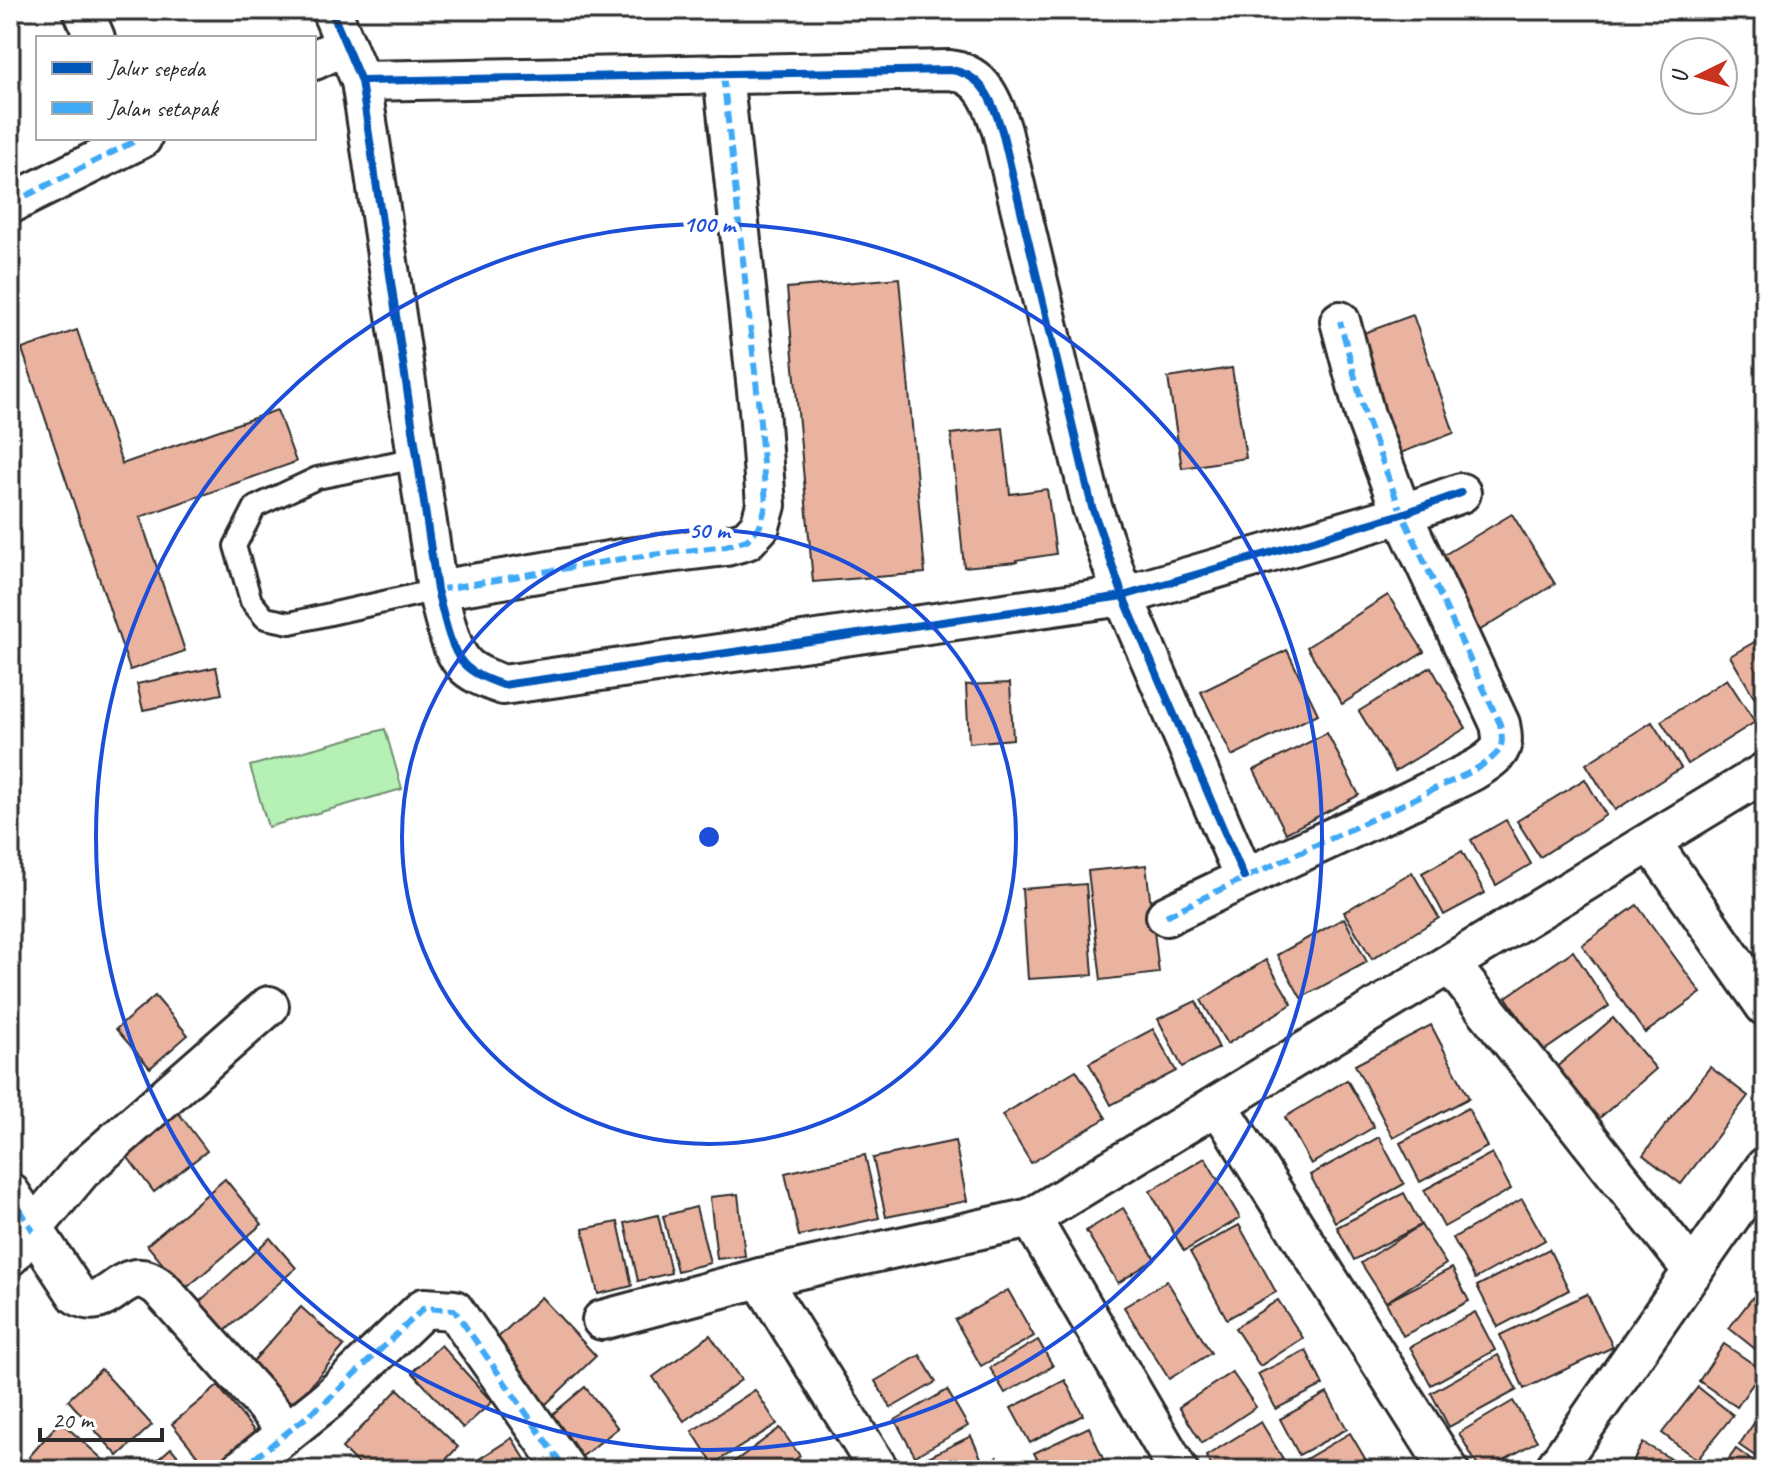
<svg xmlns="http://www.w3.org/2000/svg" width="1775" height="1480" font-family="Caveat,sans-serif">
<style>
.green{fill:#b5f0b5;stroke:#708e70;stroke-width:2}
.lines{fill:none;stroke-linecap:round;stroke-linejoin:round}
.stream{stroke:#688ba1;stroke-width:12}
.building{fill:#eab3a0;stroke:#2b2b2b;stroke-width:2}
.lane-casing{stroke:#2b2b2b;stroke-width:26}
.street-casing{stroke:#2b2b2b;stroke-width:44}
.lane{stroke:#fff;stroke-width:20}
.street{stroke:#fff;stroke-width:38}
.quiet{stroke:#3fa9f5;stroke-width:6;stroke-dasharray:12 6;stroke-linecap:butt}
.cycleway-casing{stroke:#fff;stroke-width:13}
.cycleway{stroke:#0057b8;stroke-width:8}
.ring{fill:none;stroke:#1d4ed8;stroke-width:4}
.centre{fill:#1d4ed8;stroke:#fff;stroke-width:4}
.ring-label{font-size:24px;text-anchor:middle;font-weight:bold;fill:#1d4ed8;stroke:#fff;stroke-width:8;stroke-linejoin:round;paint-order:stroke}
</style>
<rect width="100%" height="100%" fill="#fff"/>
<filter id="ink" filterUnits="userSpaceOnUse"><feTurbulence type="fractalNoise" baseFrequency=".0125" numOctaves="2"/><feDisplacementMap in="SourceGraphic" scale="16" xChannelSelector="R" yChannelSelector="G"/><feConvolveMatrix kernelMatrix="1 2 1 2 8 2 1 2 1" color-interpolation-filters="sRGB"/></filter>
<g filter="url(#ink)">
<path class="green" d="M 385,729 L 402,789 L 268,827 L 250,766 Z"/>
<g class="lines">
<path class="stream" d="M 1747,10 L 1765,20"/>
</g>
<g class="building">
<path d="M 899,278 L 925,573 L 813,582 L 787,288 Z"/>
<path d="M 1413,315 L 1454,433 L 1395,455 L 1353,337 Z"/>
<path d="M 77,330 L 122,464 L 277,410 L 296,462 L 140,517 L 185,651 L 130,670 L 22,349 Z"/>
<path d="M 1232,368 L 1246,458 L 1182,468 L 1168,378 Z"/>
<path d="M 1003,428 L 1010,494 L 1047,489 L 1056,554 L 1016,560 L 1017,562 L 964,567 L 951,434 Z"/>
<path d="M 1512,514 L 1555,584 L 1477,632 L 1434,561 Z"/>
<path d="M 1388,595 L 1424,652 L 1342,704 L 1307,647 Z"/>
<path d="M 1765,636 L 1765,711 L 1763,712 L 1730,656 Z"/>
<path d="M 1287,650 L 1318,714 L 1232,756 L 1201,692 Z"/>
<path d="M 216,667 L 222,694 L 143,710 L 137,684 Z"/>
<path d="M 1431,667 L 1466,728 L 1395,771 L 1359,711 Z"/>
<path d="M 1727,679 L 1755,722 L 1688,764 L 1661,721 Z"/>
<path d="M 1010,683 L 1013,739 L 969,743 L 966,685 Z"/>
<path d="M 1652,722 L 1681,768 L 1615,810 L 1586,764 Z"/>
<path d="M 1327,733 L 1359,795 L 1286,833 L 1254,770 Z"/>
<path d="M 1585,779 L 1606,815 L 1540,857 L 1517,821 Z"/>
<path d="M 1506,820 L 1531,864 L 1496,885 L 1471,840 Z"/>
<path d="M 1462,851 L 1485,893 L 1444,915 L 1422,873 Z"/>
<path d="M 1146,865 L 1159,973 L 1101,980 L 1088,871 Z"/>
<path d="M 1412,872 L 1439,918 L 1372,959 L 1344,912 Z"/>
<path d="M 1086,884 L 1093,975 L 1028,979 L 1022,889 Z"/>
<path d="M 1637,905 L 1701,993 L 1645,1033 L 1582,945 Z"/>
<path d="M 1344,918 L 1367,962 L 1301,998 L 1277,955 Z"/>
<path d="M 1573,951 L 1609,1006 L 1542,1052 L 1506,997 Z"/>
<path d="M 1266,960 L 1292,1004 L 1227,1044 L 1201,1000 Z"/>
<path d="M 155,996 L 188,1035 L 150,1068 L 116,1029 Z"/>
<path d="M 1196,1001 L 1219,1048 L 1182,1067 L 1158,1019 Z"/>
<path d="M 1613,1018 L 1656,1069 L 1596,1121 L 1553,1070 Z"/>
<path d="M 1431,1025 L 1469,1098 L 1393,1138 L 1355,1065 Z"/>
<path d="M 1153,1029 L 1176,1071 L 1111,1105 L 1089,1063 Z"/>
<path d="M 1710,1067 L 1748,1096 L 1681,1184 L 1643,1155 Z"/>
<path d="M 1076,1070 L 1106,1118 L 1031,1163 L 1002,1115 Z"/>
<path d="M 1347,1080 L 1374,1127 L 1311,1164 L 1285,1117 Z"/>
<path d="M 1468,1108 L 1487,1147 L 1420,1182 L 1400,1143 Z"/>
<path d="M 177,1111 L 207,1151 L 154,1192 L 123,1151 Z"/>
<path d="M 1379,1137 L 1404,1184 L 1335,1222 L 1310,1175 Z"/>
<path d="M 955,1141 L 967,1201 L 886,1217 L 873,1158 Z"/>
<path d="M 1492,1153 L 1511,1189 L 1444,1227 L 1424,1190 Z"/>
<path d="M 865,1155 L 879,1218 L 799,1236 L 785,1173 Z"/>
<path d="M 1205,1158 L 1240,1218 L 1184,1251 L 1150,1191 Z"/>
<path d="M 225,1179 L 262,1224 L 184,1290 L 147,1245 Z"/>
<path d="M 1404,1193 L 1421,1225 L 1354,1260 L 1337,1227 Z"/>
<path d="M 738,1194 L 745,1256 L 717,1259 L 710,1197 Z"/>
<path d="M 1522,1199 L 1545,1240 L 1475,1279 L 1453,1238 Z"/>
<path d="M 696,1207 L 710,1263 L 677,1271 L 663,1216 Z"/>
<path d="M 1123,1208 L 1155,1259 L 1118,1283 L 1086,1231 Z"/>
<path d="M 658,1215 L 671,1273 L 638,1281 L 625,1223 Z"/>
<path d="M 618,1222 L 632,1286 L 598,1294 L 583,1229 Z"/>
<path d="M 1239,1225 L 1276,1292 L 1227,1319 L 1190,1252 Z"/>
<path d="M 1421,1225 L 1446,1264 L 1386,1302 L 1361,1263 Z"/>
<path d="M 270,1238 L 296,1268 L 225,1331 L 199,1302 Z"/>
<path d="M 1549,1249 L 1569,1290 L 1498,1327 L 1477,1286 Z"/>
<path d="M 1452,1268 L 1469,1301 L 1403,1336 L 1386,1302 Z"/>
<path d="M 1167,1281 L 1211,1353 L 1169,1379 L 1124,1307 Z"/>
<path d="M 1008,1290 L 1034,1336 L 981,1366 L 955,1320 Z"/>
<path d="M 1757,1292 L 1765,1298 L 1765,1357 L 1729,1328 Z"/>
<path d="M 1587,1294 L 1613,1347 L 1524,1389 L 1500,1335 Z"/>
<path d="M 541,1297 L 596,1356 L 545,1405 L 490,1345 Z"/>
<path d="M 1278,1300 L 1303,1338 L 1260,1366 L 1235,1328 Z"/>
<path d="M 301,1307 L 344,1346 L 294,1405 L 249,1366 Z"/>
<path d="M 1475,1312 L 1495,1350 L 1431,1385 L 1410,1347 Z"/>
<path d="M 710,1335 L 741,1380 L 684,1421 L 653,1377 Z"/>
<path d="M 1038,1340 L 1053,1366 L 1005,1393 L 990,1368 Z"/>
<path d="M 1724,1344 L 1762,1370 L 1737,1407 L 1699,1381 Z"/>
<path d="M 441,1345 L 492,1402 L 463,1428 L 412,1372 Z"/>
<path d="M 1306,1350 L 1323,1385 L 1276,1409 L 1258,1374 Z"/>
<path d="M 920,1355 L 936,1382 L 891,1408 L 875,1381 Z"/>
<path d="M 1498,1355 L 1517,1390 L 1449,1427 L 1431,1393 Z"/>
<path d="M 101,1369 L 152,1425 L 118,1456 L 68,1400 Z"/>
<path d="M 1232,1372 L 1256,1407 L 1202,1443 L 1179,1407 Z"/>
<path d="M 1065,1380 L 1083,1415 L 1030,1443 L 1011,1408 Z"/>
<path d="M 218,1386 L 256,1433 L 209,1470 L 172,1424 Z"/>
<path d="M 585,1387 L 618,1428 L 580,1458 L 548,1418 Z"/>
<path d="M 1698,1387 L 1733,1415 L 1697,1460 L 1662,1433 Z"/>
<path d="M 398,1389 L 458,1447 L 436,1470 L 364,1470 L 342,1448 Z"/>
<path d="M 755,1390 L 777,1424 L 713,1464 L 692,1431 Z"/>
<path d="M 947,1390 L 968,1426 L 915,1456 L 895,1420 Z"/>
<path d="M 1327,1393 L 1347,1429 L 1299,1455 L 1280,1419 Z"/>
<path d="M 1513,1401 L 1537,1441 L 1487,1470 L 1480,1470 L 1459,1433 Z"/>
<path d="M 1765,1407 L 1765,1463 L 1739,1445 Z"/>
<path d="M 60,1421 L 110,1466 L 106,1470 L 43,1470 L 29,1457 Z"/>
<path d="M 1261,1422 L 1286,1464 L 1276,1470 L 1214,1470 L 1206,1456 Z"/>
<path d="M 1089,1427 L 1104,1461 L 1086,1470 L 1043,1470 L 1034,1453 Z"/>
<path d="M 780,1428 L 800,1456 L 781,1470 L 723,1470 Z"/>
<path d="M 1350,1433 L 1370,1467 L 1365,1470 L 1305,1470 L 1301,1462 Z"/>
<path d="M 971,1436 L 982,1460 L 962,1470 L 924,1470 L 920,1461 Z"/>
<path d="M 512,1438 L 532,1470 L 462,1470 Z"/>
<path d="M 1643,1443 L 1691,1470 L 1628,1470 Z"/>
<path d="M 171,1448 L 190,1470 L 146,1470 Z"/>
<path d="M 1736,1449 L 1765,1470 L 1721,1470 Z"/>
<path d="M 997,1457 L 1004,1470 L 975,1470 Z"/>
</g>
<g class="lines">
<g class="lane-casing">
<path id="lane" d="M 417,458 L 317,478 L 255,507 L 235,546 L 251,601 L 265,618 L 290,623 L 437,590"/>
</g>
<g class="street-casing">
<g id="street">
<path d="M 83,10 L 95,38"/>
<path d="M 331,10 L 361,81 L 437,590 C 443,611 449,647 463,663 C 472,674 490,680 503,685 L 1123,596 L 1402,514 L 1461,493"/>
<path d="M 314,60 L 346,45"/>
<path d="M 361,81 L 950,70 C 984,74 993,103 1002,131 L 1092,507 L 1123,596 L 1244,877"/>
<path d="M 10,204 L 142,138"/>
<path d="M 437,590 L 627,558 L 726,546 L 747,540 L 760,526 L 766,505 L 759,409 L 723,74"/>
<path d="M 1651,842 L 1765,1006"/>
<path d="M 1166,916 C 1250,874 1337,837 1422,795 C 1443,784 1481,771 1497,753 C 1504,745 1502,735 1500,724 L 1402,514 L 1365,415 L 1340,321"/>
<path d="M 1450,964 L 1693,1271"/>
<path d="M 1218,1105 L 1449,1470"/>
<path d="M 10,1193 L 77,1295 C 113,1316 121,1257 160,1288 L 288,1431"/>
<path d="M 1031,1218 L 1178,1470"/>
<path d="M 10,1256 L 81,1171 L 269,1006"/>
<path d="M 760,1278 L 879,1470"/>
<path d="M 602,1320 L 760,1278 L 1031,1218 L 1765,772"/>
<path d="M 240,1470 L 329,1399 L 424,1308 L 454,1310 L 566,1470"/>
<path d="M 1554,1470 L 1765,1167"/>
</g>
</g>
<use href="#lane" class="lane"/>
<use href="#street" class="street"/>
<g class="quiet">
<path d="M 10,204 L 137,140"/>
<path d="M 437,590 L 627,558 L 726,546 L 747,540 L 760,526 L 766,505 L 759,409 L 723,74"/>
<path d="M 1166,916 C 1250,874 1337,837 1422,795 C 1443,784 1481,771 1497,753 C 1504,745 1502,735 1500,724 L 1402,514 L 1365,415 L 1340,321"/>
<path d="M 10,1193 L 33,1231"/>
<path d="M 240,1470 L 329,1399 L 424,1308 L 454,1310 L 566,1470"/>
</g>
<g class="cycleway-casing">
<g id="cycleway">
<path d="M 331,10 L 361,81 L 437,590 C 443,611 449,647 463,663 C 472,674 490,680 503,685 L 1123,596 L 1402,514 L 1461,493"/>
<path d="M 361,81 L 950,70 C 984,74 993,103 1002,131 L 1092,507 L 1123,596 L 1244,877"/>
</g>
</g>
<use href="#cycleway" class="cycleway"/>
</g>
</g>
<g class="ring">
<circle cx="709" cy="837" r="307"/>
<circle cx="709" cy="837" r="613"/>
</g>
<circle cx="709" cy="837" r="12" class="centre"/>
<g class="ring-label">
<text x="709" y="232">100 m</text>
<text x="709" y="538">50 m</text>
</g>
<rect width="1775" height="1480" fill="none" stroke="#fff" stroke-width="40"/>
<rect x="20" y="20" width="1735" height="1440" fill="none" stroke="#2b2b2b" stroke-width="3" filter="url(#ink)"/>
<rect x="36" y="36" width="280" height="104" fill="#ffffff" stroke="#aaaaaa" stroke-width="2"/>
<rect x="52" y="62" width="40" height="12" fill="#0057b8" stroke="#aaaaaa" stroke-width="2"/>
<text x="108" y="76" font-size="24" fill="#2b2b2b">Jalur sepeda</text>
<rect x="52" y="102" width="40" height="12" fill="#3fa9f5" stroke="#aaaaaa" stroke-width="2"/>
<text x="108" y="116" font-size="24" fill="#2b2b2b">Jalan setapak</text>
<g transform="translate(1699 76) rotate(265)"><circle r="38" fill="#ffffff" stroke="#aaaaaa" stroke-width="2"/>
<path d="M0-6L14 30L0 20L-14 30Z" fill="#c8321e"/>
<text y="-12" font-size="22" font-weight="bold" text-anchor="middle" fill="#2b2b2b">U</text>
</g>
<path d="M40 1428v12h122v-12" fill="none" stroke="#2b2b2b" stroke-width="4"/>
<text x="52" y="1428" font-size="24" fill="#2b2b2b" stroke="#ffffff" stroke-width="6" paint-order="stroke">20 m</text>
</svg>
